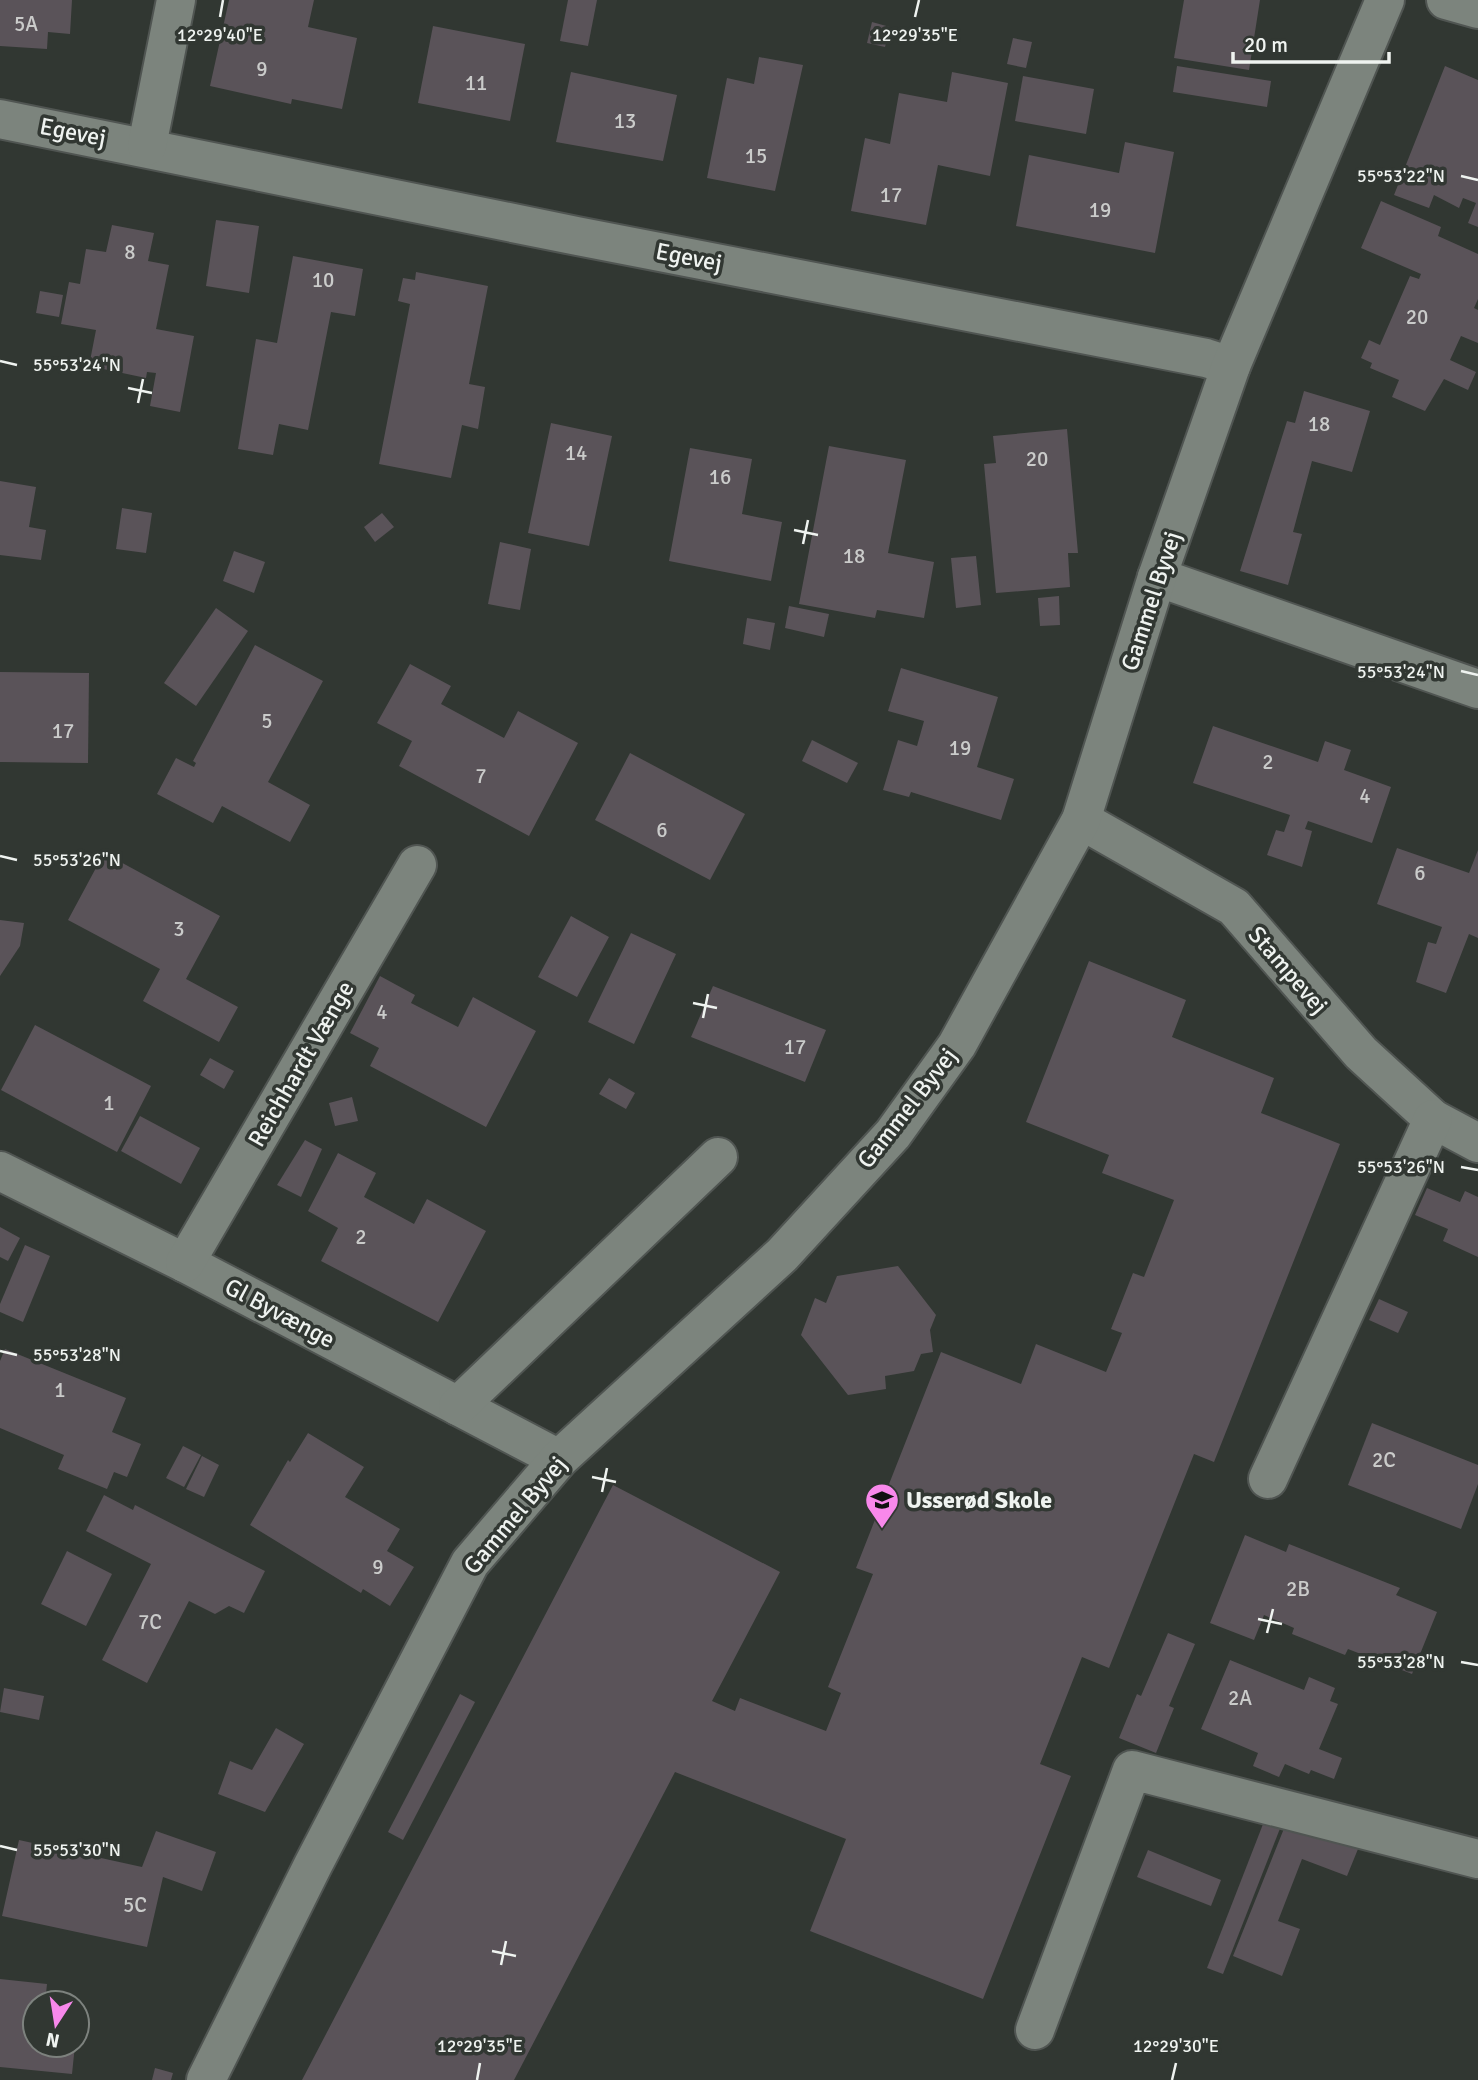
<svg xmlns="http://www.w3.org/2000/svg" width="1478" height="2080" font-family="Signika,sans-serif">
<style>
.building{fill:#5a5359}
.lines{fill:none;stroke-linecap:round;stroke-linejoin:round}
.minor-casing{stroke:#505552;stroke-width:42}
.minor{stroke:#7c847d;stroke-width:38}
.ticks{fill:none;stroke:#eff3f0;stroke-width:2.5}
.labels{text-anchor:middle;stroke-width:7;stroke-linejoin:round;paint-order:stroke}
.number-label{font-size:21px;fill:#cacbca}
.street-label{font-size:24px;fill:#eff3f0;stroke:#313732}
.poi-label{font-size:24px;font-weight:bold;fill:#eff3f0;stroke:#313732;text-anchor:start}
.ticks-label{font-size:18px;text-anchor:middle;fill:#eff3f0;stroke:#313732;stroke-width:7;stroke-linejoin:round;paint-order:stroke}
</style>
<rect width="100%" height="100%" fill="#313732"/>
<g class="building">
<path d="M 0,0 L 72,0 L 70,34 L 48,32 L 47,49 L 0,46 Z"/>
<path d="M 229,0 L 314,0 L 308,27 L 357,38 L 342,109 L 292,99 L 291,104 L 210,86 Z"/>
<path d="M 568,0 L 597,0 L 588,46 L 560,41 Z"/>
<path d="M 1184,0 L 1260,0 L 1249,70 L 1174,58 Z"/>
<path d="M 872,22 L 890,27 L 885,47 L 867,43 Z"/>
<path d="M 433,26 L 525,44 L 510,121 L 418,103 Z"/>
<path d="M 1013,38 L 1032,42 L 1026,68 L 1007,64 Z"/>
<path d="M 759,57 L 803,65 L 775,191 L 707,178 L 727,78 L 754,84 Z"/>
<path d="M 1177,66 L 1271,81 L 1267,107 L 1173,92 Z"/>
<path d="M 1445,66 L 1478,80 L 1478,227 L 1468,223 L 1476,203 L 1463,198 L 1459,208 L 1434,195 L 1429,208 L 1394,195 Z"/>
<path d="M 571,72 L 677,95 L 663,161 L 556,142 Z"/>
<path d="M 952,72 L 1008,83 L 990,176 L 938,165 L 926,225 L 851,211 L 865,138 L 890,144 L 899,93 L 947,102 Z"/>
<path d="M 1023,76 L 1094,89 L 1086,134 L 1015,121 Z"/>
<path d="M 1125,142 L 1174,152 L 1155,253 L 1016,226 L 1029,155 L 1119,173 Z"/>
<path d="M 1381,201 L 1441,227 L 1438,236 L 1478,254 L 1478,299 L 1474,308 L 1478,310 L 1478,343 L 1461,336 L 1450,360 L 1476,372 L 1468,390 L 1444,379 L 1425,411 L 1392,397 L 1399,380 L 1370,368 L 1372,363 L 1361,358 L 1369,340 L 1380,345 L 1410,276 L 1419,279 L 1421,274 L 1361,248 Z"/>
<path d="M 216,220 L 259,226 L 249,293 L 206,286 Z"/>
<path d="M 112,225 L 154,233 L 148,261 L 169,265 L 156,329 L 194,336 L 180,412 L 150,406 L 156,373 L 147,372 L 146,378 L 89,366 L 96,330 L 61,324 L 69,282 L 80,284 L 86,249 L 106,252 Z"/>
<path d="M 293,256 L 363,269 L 355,316 L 331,312 L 308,430 L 279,424 L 273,455 L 238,449 L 256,339 L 277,343 Z"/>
<path d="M 416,272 L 488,286 L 469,384 L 485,387 L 478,429 L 462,425 L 451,478 L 379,464 L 410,304 L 398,301 L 403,278 L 415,280 Z"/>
<path d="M 40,291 L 63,295 L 59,317 L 36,313 Z"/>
<path d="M 1304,391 L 1370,411 L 1352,472 L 1312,461 L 1293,532 L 1302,534 L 1288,585 L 1240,571 L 1287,421 L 1295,423 Z"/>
<path d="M 551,423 L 612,436 L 589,546 L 528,533 Z"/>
<path d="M 1067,429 L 1078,553 L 1068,553 L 1070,587 L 996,593 L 984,464 L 996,463 L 993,436 Z"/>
<path d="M 829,446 L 906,460 L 888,553 L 934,562 L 924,618 L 877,610 L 875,618 L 799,604 Z"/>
<path d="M 690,448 L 752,459 L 742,514 L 782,522 L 771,581 L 669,561 Z"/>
<path d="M 0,481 L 36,487 L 29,527 L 46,530 L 41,560 L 0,555 Z"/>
<path d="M 122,508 L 152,513 L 146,553 L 116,549 Z"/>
<path d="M 382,513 L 394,527 L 375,542 L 364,527 Z"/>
<path d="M 500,542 L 531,549 L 520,610 L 488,604 Z"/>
<path d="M 234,551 L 265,562 L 254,593 L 223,581 Z"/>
<path d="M 976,556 L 981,605 L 956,608 L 951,558 Z"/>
<path d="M 1059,596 L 1060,625 L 1040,626 L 1038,598 Z"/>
<path d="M 789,606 L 829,614 L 824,637 L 785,628 Z"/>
<path d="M 216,608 L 248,631 L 196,706 L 164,683 Z"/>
<path d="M 747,618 L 775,623 L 770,650 L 743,644 Z"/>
<path d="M 255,645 L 323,681 L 268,782 L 310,805 L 290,842 L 222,806 L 213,823 L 157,794 L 176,758 L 194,767 L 196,763 L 193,761 Z"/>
<path d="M 410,664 L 451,686 L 441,704 L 504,738 L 518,711 L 578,743 L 529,836 L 399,766 L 412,741 L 377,723 Z"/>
<path d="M 901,668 L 998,697 L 977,767 L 1014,779 L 1001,820 L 911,792 L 909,797 L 883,790 L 898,740 L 917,746 L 924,721 L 888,711 Z"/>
<path d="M 0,672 L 89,673 L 88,763 L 0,762 Z"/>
<path d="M 1213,726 L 1318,762 L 1325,741 L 1351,750 L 1344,770 L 1391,787 L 1372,843 L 1308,821 L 1305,829 L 1312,831 L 1302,867 L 1267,855 L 1276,830 L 1284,832 L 1290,815 L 1193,783 Z"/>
<path d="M 812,740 L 858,763 L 847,783 L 802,761 Z"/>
<path d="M 630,753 L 745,814 L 710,880 L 595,820 Z"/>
<path d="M 1397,848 L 1469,873 L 1478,850 L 1478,938 L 1469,934 L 1446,993 L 1416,982 L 1428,942 L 1436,944 L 1442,927 L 1377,904 Z"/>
<path d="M 104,853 L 220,916 L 186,979 L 238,1007 L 219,1042 L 143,1001 L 160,969 L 68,920 Z"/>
<path d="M 571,916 L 609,937 L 577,997 L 538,977 Z"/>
<path d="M 0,920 L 24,923 L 20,946 L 0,976 Z"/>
<path d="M 631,933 L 676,954 L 634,1044 L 588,1022 Z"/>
<path d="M 1089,961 L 1186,1000 L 1172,1037 L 1274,1078 L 1261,1113 L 1340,1144 L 1214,1462 L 1194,1454 L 1109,1668 L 1082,1657 L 1040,1764 L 1071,1776 L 983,1999 L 810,1931 L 846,1839 L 675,1772 L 514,2080 L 302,2080 L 613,1485 L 780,1572 L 712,1701 L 735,1711 L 740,1698 L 826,1731 L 841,1693 L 828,1687 L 873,1574 L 856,1568 L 941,1352 L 1021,1384 L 1036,1344 L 1106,1372 L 1122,1333 L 1111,1329 L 1133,1273 L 1144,1277 L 1174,1200 L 1102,1173 L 1109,1155 L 1026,1122 Z"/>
<path d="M 380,976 L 415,995 L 411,1003 L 458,1027 L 473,997 L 536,1031 L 486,1127 L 370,1066 L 379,1048 L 350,1033 Z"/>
<path d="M 713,986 L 826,1030 L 805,1082 L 691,1037 Z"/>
<path d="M 35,1025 L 151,1086 L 117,1152 L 1,1090 Z"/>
<path d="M 210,1058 L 234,1071 L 224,1089 L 200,1075 Z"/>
<path d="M 609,1078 L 635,1093 L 626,1109 L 599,1094 Z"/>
<path d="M 352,1097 L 358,1121 L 335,1126 L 329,1103 Z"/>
<path d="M 140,1116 L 200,1148 L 181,1184 L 121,1151 Z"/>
<path d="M 305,1140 L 322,1149 L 301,1197 L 277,1185 Z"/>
<path d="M 338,1153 L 376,1173 L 364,1197 L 414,1224 L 427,1199 L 486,1231 L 438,1322 L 321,1261 L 338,1228 L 308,1211 Z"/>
<path d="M 1427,1188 L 1460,1202 L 1465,1191 L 1478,1197 L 1478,1257 L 1443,1241 L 1448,1229 L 1415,1215 Z"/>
<path d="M 0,1227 L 20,1238 L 8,1261 L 0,1257 Z"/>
<path d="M 25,1245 L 50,1256 L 23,1322 L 0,1312 L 0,1304 Z"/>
<path d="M 898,1266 L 936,1315 L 930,1330 L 933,1352 L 921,1354 L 914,1371 L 885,1376 L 886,1389 L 848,1395 L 801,1335 L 815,1298 L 826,1303 L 837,1276 Z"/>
<path d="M 1379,1299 L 1408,1312 L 1398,1333 L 1369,1320 Z"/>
<path d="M 5,1349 L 126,1398 L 112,1432 L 141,1444 L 127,1477 L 114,1472 L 107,1489 L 58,1469 L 64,1455 L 0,1428 L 0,1361 Z"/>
<path d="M 1372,1423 L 1478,1465 L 1478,1484 L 1461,1529 L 1348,1485 Z"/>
<path d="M 308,1433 L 364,1467 L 345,1497 L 400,1529 L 387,1551 L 414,1567 L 390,1606 L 363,1589 L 361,1593 L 250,1525 L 288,1460 L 290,1462 Z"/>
<path d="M 183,1446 L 201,1455 L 184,1487 L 166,1478 Z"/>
<path d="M 202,1456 L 219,1465 L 204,1497 L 186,1489 Z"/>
<path d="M 104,1495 L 133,1510 L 135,1505 L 265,1571 L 244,1613 L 229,1606 L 215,1614 L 189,1601 L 147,1683 L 102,1660 L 151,1564 L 86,1531 Z"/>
<path d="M 1245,1535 L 1286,1552 L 1289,1544 L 1400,1588 L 1396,1595 L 1437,1612 L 1412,1674 L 1348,1649 L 1345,1655 L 1292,1634 L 1294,1628 L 1264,1615 L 1254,1640 L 1210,1623 Z"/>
<path d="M 67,1551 L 112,1574 L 86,1626 L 41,1604 Z"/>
<path d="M 1168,1633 L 1195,1644 L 1169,1706 L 1174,1708 L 1156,1753 L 1119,1738 L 1137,1694 L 1141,1696 Z"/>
<path d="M 1230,1660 L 1304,1690 L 1309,1677 L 1335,1688 L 1330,1701 L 1338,1704 L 1319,1749 L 1342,1758 L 1334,1779 L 1311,1770 L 1309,1774 L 1285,1764 L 1279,1777 L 1253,1766 L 1258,1753 L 1201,1729 Z"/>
<path d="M 4,1688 L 44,1696 L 39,1720 L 0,1712 Z"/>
<path d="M 460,1694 L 475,1702 L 403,1840 L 388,1832 Z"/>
<path d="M 276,1728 L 304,1744 L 265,1812 L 218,1794 L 230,1761 L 252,1770 Z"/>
<path d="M 1265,1819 L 1281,1826 L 1223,1974 L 1207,1968 Z"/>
<path d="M 1287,1821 L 1358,1849 L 1347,1876 L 1302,1859 L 1278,1921 L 1300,1929 L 1282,1976 L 1233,1956 Z"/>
<path d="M 156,1831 L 216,1852 L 202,1891 L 163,1877 L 147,1947 L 2,1916 L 19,1840 L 142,1867 Z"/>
<path d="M 1148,1850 L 1221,1880 L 1211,1906 L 1137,1877 Z"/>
<path d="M 0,1979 L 47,1984 L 45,2003 L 35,2003 L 35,2045 L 75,2045 L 72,2074 L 0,2067 Z"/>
<path d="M 155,2068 L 173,2073 L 171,2080 L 152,2080 Z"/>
</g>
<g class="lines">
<g class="minor-casing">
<g id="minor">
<path d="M 1446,0 L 1478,9"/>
<path d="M 0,119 L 577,236 L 1206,358 L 1231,366"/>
<path d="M 147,146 L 176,0"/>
<path d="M 1157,577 L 1478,689"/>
<path d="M 1081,820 L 1234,907 L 1361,1053 L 1433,1119 L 1478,1143"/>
<path d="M 0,1171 L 185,1263 L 559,1459"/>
<path d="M 185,1263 L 417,865"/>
<path d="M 458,1406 L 718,1157"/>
<path d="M 1268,1479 L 1433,1119"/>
<path d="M 1035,2030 L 1132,1770 L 1478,1859"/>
<path d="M 206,2080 L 313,1865 L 470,1563 L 559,1459 L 782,1255 L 893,1134 L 957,1045 L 1081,820 L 1157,577 L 1231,366 L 1385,0"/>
</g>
</g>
<use href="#minor" class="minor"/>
</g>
<path class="ticks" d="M 220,17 L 223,0M 915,17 L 919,0M 1461,176 L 1478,180M 0,361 L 17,365M 128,388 L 152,393M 138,403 L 143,379M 794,530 L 818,535M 803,544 L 808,520M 1461,671 L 1478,675M 0,856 L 17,860M 693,1003 L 717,1008M 703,1018 L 708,994M 1461,1167 L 1478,1170M 0,1351 L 17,1355M 592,1477 L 616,1482M 602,1492 L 607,1468M 1258,1619 L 1282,1624M 1267,1633 L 1273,1609M 1461,1662 L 1478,1665M 0,1846 L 17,1850M 492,1951 L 516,1956M 501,1965 L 506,1941M 477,2080 L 480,2063M 1172,2080 L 1176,2063"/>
<defs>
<g id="school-pin" transform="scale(1.75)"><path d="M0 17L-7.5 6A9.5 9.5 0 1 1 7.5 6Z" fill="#f888eb" stroke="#313732"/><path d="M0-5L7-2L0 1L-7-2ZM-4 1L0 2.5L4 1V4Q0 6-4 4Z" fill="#111"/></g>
</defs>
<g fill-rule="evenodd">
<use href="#school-pin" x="882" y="1500"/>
</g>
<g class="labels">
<g class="number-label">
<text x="26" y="31">5A</text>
<text x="262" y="76">9</text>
<text x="476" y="90">11</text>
<text x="625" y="128">13</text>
<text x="756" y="163">15</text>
<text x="891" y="202">17</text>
<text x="1100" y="217">19</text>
<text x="130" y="259">8</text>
<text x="323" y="287">10</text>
<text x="1417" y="324">20</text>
<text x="1319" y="431">18</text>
<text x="576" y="460">14</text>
<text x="1037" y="466">20</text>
<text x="720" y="484">16</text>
<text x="854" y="563">18</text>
<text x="267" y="728">5</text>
<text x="63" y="738">17</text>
<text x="960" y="755">19</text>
<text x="1268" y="769">2</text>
<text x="481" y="783">7</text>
<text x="1365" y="803">4</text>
<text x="662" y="837">6</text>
<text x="1420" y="880">6</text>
<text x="179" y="936">3</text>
<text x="382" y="1019">4</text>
<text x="795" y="1054">17</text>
<text x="109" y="1110">1</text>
<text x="361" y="1244">2</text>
<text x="60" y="1397">1</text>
<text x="1384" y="1467">2C</text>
<text x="378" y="1574">9</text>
<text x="1298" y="1596">2B</text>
<text x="150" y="1629">7C</text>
<text x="1240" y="1705">2A</text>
<text x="135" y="1912">5C</text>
</g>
<g class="street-label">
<text transform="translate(73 132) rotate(11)" y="8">Egevej</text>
<text transform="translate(689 257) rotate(11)" y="8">Egevej</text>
<text transform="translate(1151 601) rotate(-72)" y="8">Gammel Byvej</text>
<text transform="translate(1288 970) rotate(49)" y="8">Stampevej</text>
<text transform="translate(301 1064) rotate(-60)" y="8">Reichhardt Vænge</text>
<text transform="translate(907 1108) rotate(-52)" y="8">Gammel Byvej</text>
<text transform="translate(280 1313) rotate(28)" y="8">Gl Byvænge</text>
<text transform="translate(515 1515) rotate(-50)" y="8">Gammel Byvej</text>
</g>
<g class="poi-label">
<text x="906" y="1508">Usserød Skole</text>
</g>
</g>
<g class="ticks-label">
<text x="220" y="41">12°29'40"E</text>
<text x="915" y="41">12°29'35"E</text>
<text x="1401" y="182">55°53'22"N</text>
<text x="77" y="371">55°53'24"N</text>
<text x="1401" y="678">55°53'24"N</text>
<text x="77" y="866">55°53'26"N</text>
<text x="1401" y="1173">55°53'26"N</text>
<text x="77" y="1361">55°53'28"N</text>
<text x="1401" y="1668">55°53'28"N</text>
<text x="77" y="1856">55°53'30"N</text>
<text x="480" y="2052">12°29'35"E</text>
<text x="1176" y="2052">12°29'30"E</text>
</g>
<g transform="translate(56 2024) rotate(192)"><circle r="33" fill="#313732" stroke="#7d827e" stroke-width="2"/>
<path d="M0-5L12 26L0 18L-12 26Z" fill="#f888eb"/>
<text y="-10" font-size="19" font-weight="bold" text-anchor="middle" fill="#eff3f0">N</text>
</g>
<path d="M1233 52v10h156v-10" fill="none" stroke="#eff3f0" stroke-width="3.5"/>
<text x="1244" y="52" font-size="21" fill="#eff3f0" stroke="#313732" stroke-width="5" paint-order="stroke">20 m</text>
</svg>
